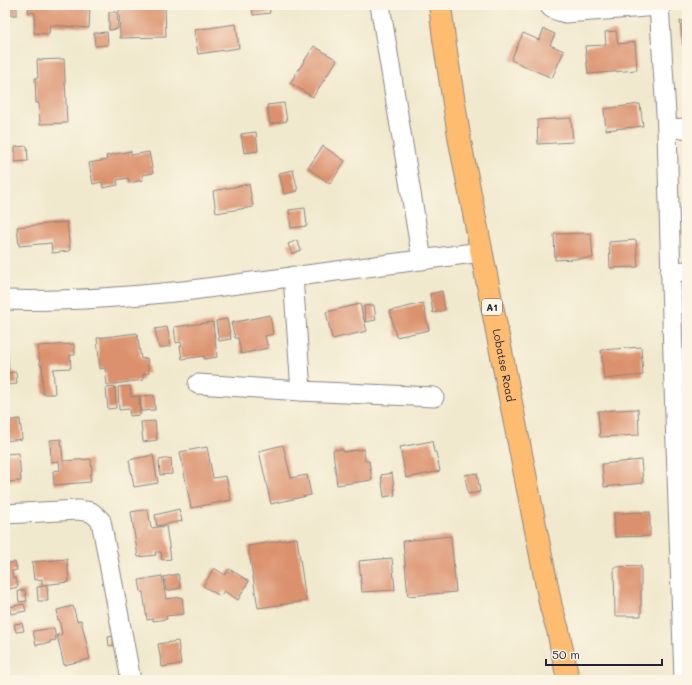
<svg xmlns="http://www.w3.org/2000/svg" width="692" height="685" font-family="Mali,sans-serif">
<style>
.building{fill:#db916d}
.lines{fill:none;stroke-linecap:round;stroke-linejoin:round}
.minor-casing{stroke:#8a8684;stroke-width:21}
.highway-casing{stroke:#8a8684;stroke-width:24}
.minor{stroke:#fff;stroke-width:19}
.highway{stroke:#fdbc70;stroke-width:22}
.labels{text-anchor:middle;stroke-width:3.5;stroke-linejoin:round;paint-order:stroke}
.shield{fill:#fcf5e5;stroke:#63616e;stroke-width:1}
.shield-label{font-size:10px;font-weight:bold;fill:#22223b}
.street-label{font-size:11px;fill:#22223b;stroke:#fcf5e5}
</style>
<rect width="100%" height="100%" fill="#fcf5e5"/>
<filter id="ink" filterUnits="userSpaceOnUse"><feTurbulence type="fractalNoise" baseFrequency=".025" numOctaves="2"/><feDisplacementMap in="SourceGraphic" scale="8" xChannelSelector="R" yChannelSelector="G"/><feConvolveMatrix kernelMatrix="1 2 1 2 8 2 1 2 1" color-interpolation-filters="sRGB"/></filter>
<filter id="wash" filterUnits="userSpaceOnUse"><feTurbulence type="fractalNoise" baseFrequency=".012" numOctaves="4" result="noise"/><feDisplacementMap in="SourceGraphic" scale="16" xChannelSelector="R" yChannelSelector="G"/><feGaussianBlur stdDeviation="0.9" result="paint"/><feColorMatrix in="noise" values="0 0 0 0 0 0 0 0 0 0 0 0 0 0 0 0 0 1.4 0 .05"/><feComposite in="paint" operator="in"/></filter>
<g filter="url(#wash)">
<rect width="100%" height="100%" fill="#f1e9ce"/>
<g id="blocks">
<g class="building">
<rect x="5" y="5" width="12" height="10"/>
<path d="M 29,5 L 90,6 L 89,28 L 50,25 L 49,34 L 34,33 L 35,13 L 28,12 Z"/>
<path d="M 252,5 L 269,5 L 270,13 L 253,15 Z"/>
<path d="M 165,7 L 166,37 L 120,38 L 119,9 Z"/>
<path d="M 109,12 L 117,12 L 118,29 L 109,30 Z"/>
<path d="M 680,21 L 687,21 L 687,45 L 683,45 Z"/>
<path d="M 236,24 L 239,48 L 198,54 L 194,30 Z"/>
<path d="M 544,29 L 555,34 L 550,45 L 564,51 L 552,78 L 511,60 L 523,33 L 539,40 Z"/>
<path d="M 616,31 L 618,44 L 635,42 L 637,70 L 588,74 L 585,46 L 606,45 L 605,32 Z"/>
<path d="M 107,32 L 108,45 L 95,46 L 94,33 Z"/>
<path d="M 314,46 L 337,60 L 313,97 L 290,83 Z"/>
<path d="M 64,59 L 67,123 L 40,124 L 39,103 L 36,103 L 35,78 L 38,78 L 37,60 Z"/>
<path d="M 284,103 L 287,121 L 270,124 L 267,105 Z"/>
<path d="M 640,104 L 643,126 L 606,130 L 604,109 Z"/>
<path d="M 571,118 L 573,142 L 538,144 L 537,120 Z"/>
<path d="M 256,132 L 258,151 L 244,153 L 241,134 Z"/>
<path d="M 27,146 L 28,161 L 15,162 L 15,147 Z"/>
<path d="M 323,146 L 345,161 L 330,184 L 308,168 Z"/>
<path d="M 131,151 L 131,155 L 149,152 L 153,173 L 142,175 L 143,180 L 129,183 L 128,178 L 117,180 L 118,185 L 103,188 L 102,182 L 93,184 L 89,163 L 107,160 L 106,156 Z"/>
<path d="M 293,170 L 298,191 L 284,194 L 279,173 Z"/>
<path d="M 249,184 L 253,207 L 216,213 L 213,191 Z"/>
<path d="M 305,208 L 307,226 L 291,228 L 289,210 Z"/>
<path d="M 67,222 L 70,251 L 52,253 L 51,243 L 19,246 L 17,227 Z"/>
<path d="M 591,233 L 593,258 L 555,260 L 554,234 Z"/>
<path d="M 297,240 L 301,250 L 292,254 L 288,244 Z"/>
<path d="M 636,240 L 638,267 L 610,268 L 609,242 Z"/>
<path d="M 442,291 L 445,310 L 433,313 L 430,294 Z"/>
<path d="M 423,303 L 429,330 L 396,337 L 390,311 Z"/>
<path d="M 360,304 L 367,331 L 332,339 L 326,312 Z"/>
<path d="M 374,305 L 376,320 L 366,322 L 364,306 Z"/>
<path d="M 270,315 L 273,334 L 265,336 L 268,348 L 241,354 L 238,338 L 235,338 L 231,323 Z"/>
<path d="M 227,319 L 231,339 L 219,341 L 216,321 Z"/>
<path d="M 213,322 L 217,357 L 205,359 L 204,356 L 182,359 L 180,346 L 182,345 L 181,342 L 176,343 L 174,327 Z"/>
<path d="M 167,327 L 171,346 L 159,348 L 155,329 Z"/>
<path d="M 137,333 L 141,359 L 147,358 L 149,373 L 143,374 L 143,380 L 107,385 L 105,368 L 100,369 L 97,338 Z"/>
<path d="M 74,344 L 75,355 L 70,355 L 71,368 L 53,369 L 55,394 L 43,394 L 42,365 L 40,365 L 38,346 Z"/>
<path d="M 641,347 L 643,375 L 604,379 L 601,350 Z"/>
<path d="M 5,348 L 7,348 L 9,370 L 5,371 Z"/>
<path d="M 16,372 L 17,384 L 7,385 L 5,373 Z"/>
<path d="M 130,386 L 131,397 L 139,396 L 140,415 L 130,416 L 129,409 L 119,410 L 118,387 Z"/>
<path d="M 115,387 L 116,408 L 108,409 L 106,388 Z"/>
<path d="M 154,395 L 155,410 L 141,411 L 140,396 Z"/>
<path d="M 638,409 L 639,435 L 600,437 L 598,411 Z"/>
<path d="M 20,419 L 22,439 L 5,441 L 5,421 Z"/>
<path d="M 155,421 L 157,440 L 143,442 L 141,422 Z"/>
<path d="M 61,439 L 63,461 L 91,459 L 92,474 L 90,474 L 91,482 L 54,485 L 53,471 L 60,470 L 59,461 L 51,462 L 50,440 Z"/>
<path d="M 432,441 L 434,452 L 436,452 L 440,471 L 406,478 L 400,447 Z"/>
<path d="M 283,445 L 291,478 L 307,475 L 311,495 L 271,504 L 259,451 Z"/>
<path d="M 207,447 L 213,478 L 226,476 L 231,500 L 191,508 L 180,452 Z"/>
<path d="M 343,449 L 343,452 L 364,449 L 365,461 L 369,461 L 372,480 L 337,485 L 333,450 Z"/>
<path d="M 19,453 L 21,481 L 5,482 L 5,454 Z"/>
<path d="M 153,455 L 158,483 L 134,487 L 129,460 Z"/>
<path d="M 171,458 L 172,474 L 160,475 L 159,460 Z"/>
<path d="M 641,460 L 643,483 L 604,487 L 602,464 Z"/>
<path d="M 392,473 L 395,495 L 384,497 L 381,475 Z"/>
<path d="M 477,473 L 480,492 L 468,494 L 465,475 Z"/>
<path d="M 148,509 L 151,528 L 166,526 L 171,559 L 162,560 L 161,552 L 155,552 L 156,555 L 138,557 L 131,512 Z"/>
<path d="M 179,509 L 182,521 L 157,526 L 155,515 Z"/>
<path d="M 650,512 L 650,536 L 615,537 L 614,513 Z"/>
<path d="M 451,536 L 456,592 L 408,596 L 403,541 Z"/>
<path d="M 297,538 L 306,601 L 258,608 L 248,546 Z"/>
<path d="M 392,558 L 395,590 L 362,592 L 359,561 Z"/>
<path d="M 67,559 L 69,582 L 42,585 L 42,579 L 34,580 L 32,562 Z"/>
<path d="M 15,562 L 17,570 L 12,571 L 13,578 L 16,578 L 18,587 L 5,590 L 5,564 Z"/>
<path d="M 641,566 L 641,616 L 615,616 L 614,567 Z"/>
<path d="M 214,568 L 225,575 L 229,569 L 249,581 L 238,600 L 224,591 L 220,596 L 203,586 Z"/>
<path d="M 178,574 L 181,588 L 166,591 L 164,577 Z"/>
<path d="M 162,576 L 166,599 L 182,597 L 184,614 L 166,616 L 167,619 L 153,621 L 153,619 L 147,620 L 143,592 L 141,592 L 139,580 Z"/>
<path d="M 47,586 L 48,601 L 38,601 L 37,587 Z"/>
<path d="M 25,590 L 27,601 L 19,602 L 18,591 Z"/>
<path d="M 24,604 L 26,611 L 11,614 L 9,607 Z"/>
<path d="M 73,606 L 77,621 L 81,620 L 90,659 L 64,665 L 57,635 L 62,634 L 59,619 L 58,620 L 57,616 L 58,615 L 57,610 Z"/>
<path d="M 22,623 L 24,631 L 16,632 L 14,624 Z"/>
<path d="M 54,628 L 56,640 L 50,641 L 50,643 L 36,645 L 33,631 Z"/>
<path d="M 114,636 L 115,645 L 109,646 L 108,637 Z"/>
<path d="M 178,641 L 181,664 L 162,667 L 158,644 Z"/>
</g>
</g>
</g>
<g filter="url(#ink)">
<use href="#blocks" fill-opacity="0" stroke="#8a8684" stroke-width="1"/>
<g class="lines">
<g class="minor-casing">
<g id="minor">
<path d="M 380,5 L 422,260"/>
<path d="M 549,5 C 552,10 559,11 565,13 L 659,6"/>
<path d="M 659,5 L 667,129 L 673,356 L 684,680"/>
<path d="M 667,129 L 687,128"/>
<path d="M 670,272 L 687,271"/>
<path d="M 293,276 L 301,391"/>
<path d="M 5,300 C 68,302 129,297 192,290 L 481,252"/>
<path d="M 198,384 L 301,391 L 434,397"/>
<path d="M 5,514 L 78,510 L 91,512 L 96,516 L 101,521 L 131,680"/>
</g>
</g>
<g class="highway-casing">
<g id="highway">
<path id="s1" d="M 440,5 L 444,39 L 460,142 L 551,607 L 558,630 L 568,680"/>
</g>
</g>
<use href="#minor" class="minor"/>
<use href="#highway" class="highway"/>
</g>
</g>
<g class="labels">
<rect class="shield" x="482" y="299" width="20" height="16" rx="3"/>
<g class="shield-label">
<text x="492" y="311">A1</text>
</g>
<g class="street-label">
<text dy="4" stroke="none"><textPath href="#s1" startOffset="366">Lobatse Road</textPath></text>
</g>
</g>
<rect width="692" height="685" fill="none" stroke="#fcf5e5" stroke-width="20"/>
<path d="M546 659v6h116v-6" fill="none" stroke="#22223b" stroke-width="2"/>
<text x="552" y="659" font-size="12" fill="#22223b" stroke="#fcf5e5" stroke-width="3" paint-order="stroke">50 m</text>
</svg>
